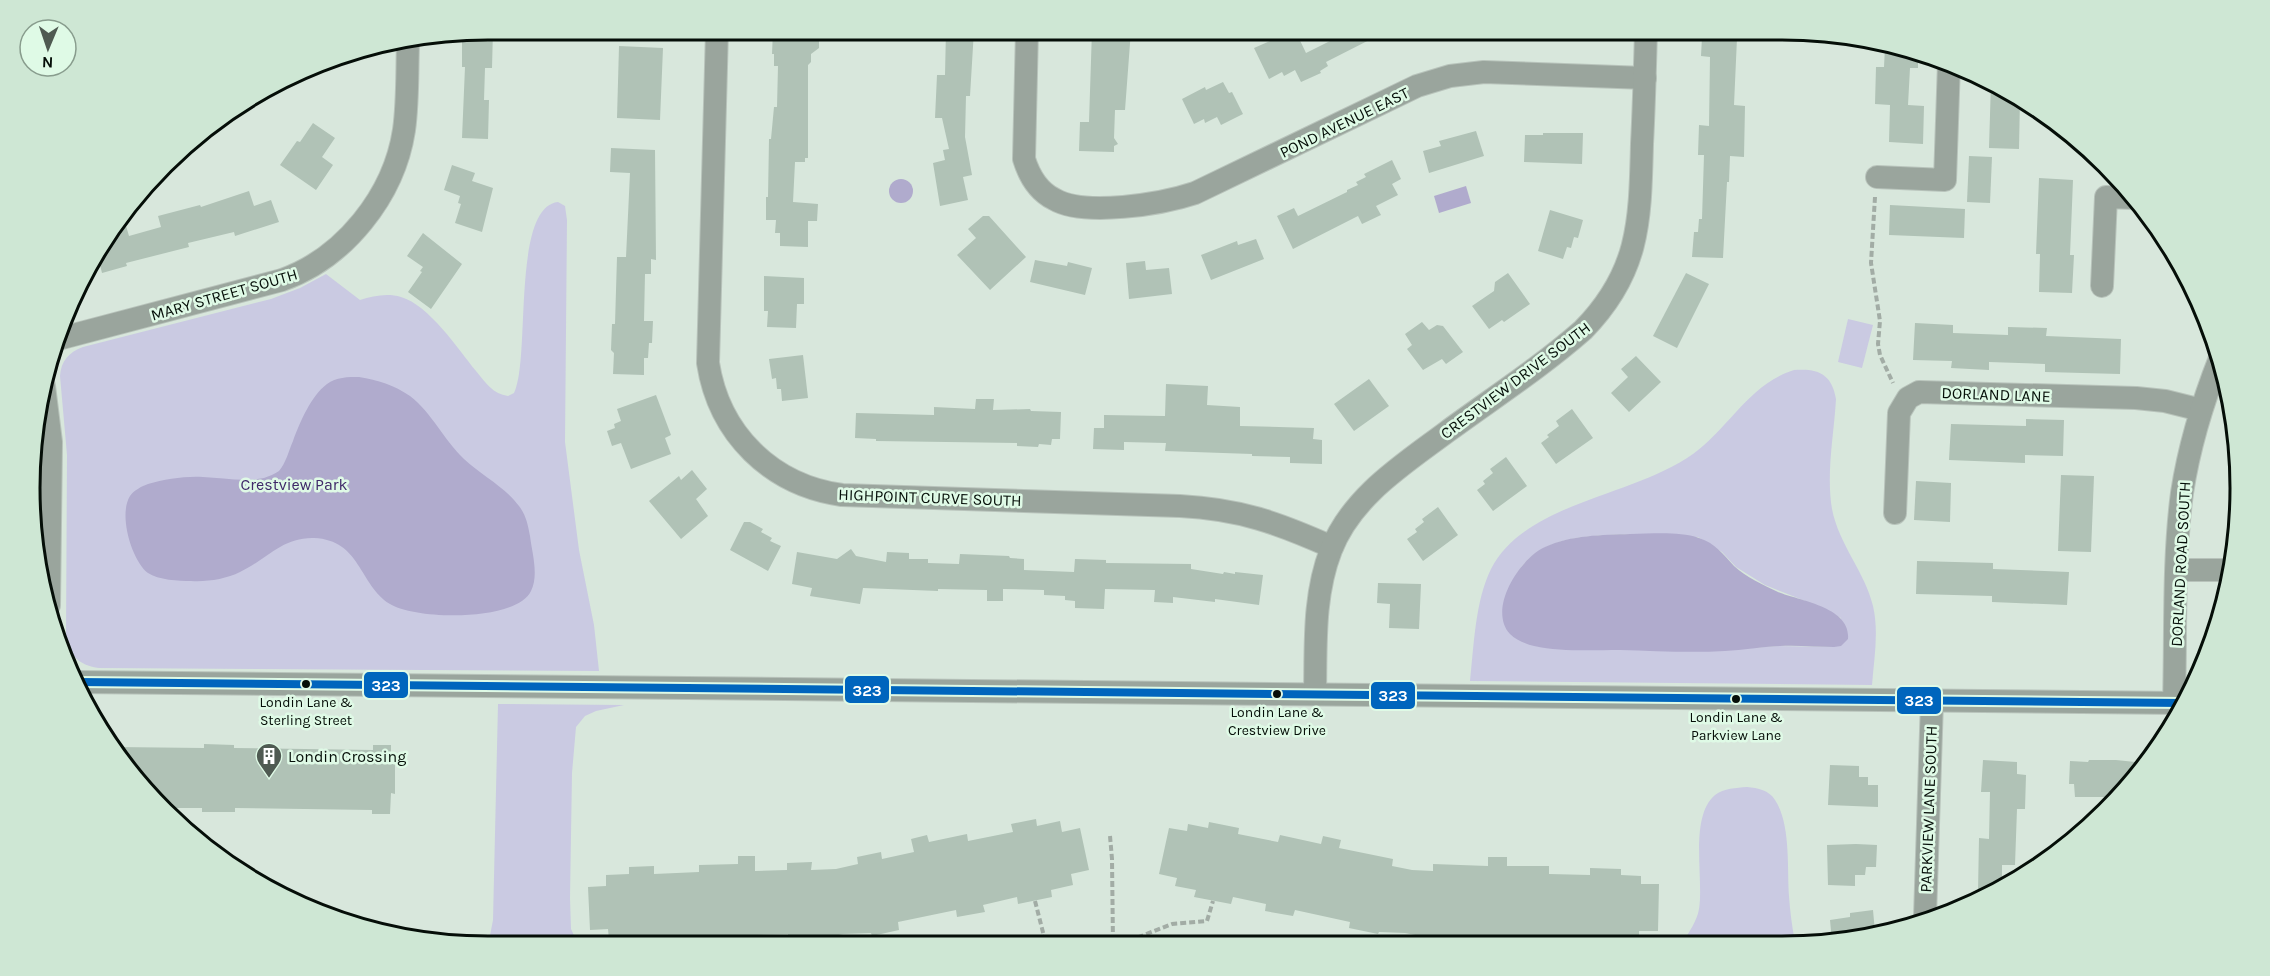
<svg xmlns="http://www.w3.org/2000/svg" width="2270" height="976" font-family="Karla,sans-serif">
<style>
.green{fill:#cacae2;fill-rule:evenodd}
.water{fill:#b0abcd}
.building{fill:#b0c2b6}
.lines{fill:none;stroke-linecap:round;stroke-linejoin:round}
.minor-casing{stroke:#b8c3bb;stroke-width:24}
.path{stroke:#a2aca5;stroke-width:4;stroke-dasharray:6 3;stroke-linecap:butt}
.minor{stroke:#9aa59d;stroke-width:22}
.bus-1-casing{stroke:#dffae6;stroke-width:12}
.bus-1{stroke:#0065bd;stroke-width:8}
.bus-dot{fill:#050e08;stroke:#dffae6;stroke-width:2}
.labels{text-anchor:middle;stroke-width:5;stroke-linejoin:round;paint-order:stroke}
.bus-label{font-size:14px;fill:#050e08;stroke:#dffae6}
.street-label{font-size:16px;fill:#050e08;stroke:#dffae6}
.park-label{font-size:16px;fill:#3f2869;stroke:#dffae6}
.poi-label{font-size:16px;fill:#050e08;stroke:#dffae6;text-anchor:start}
.rim{fill:none;stroke:#050e08;stroke-width:3}
.line-badge{stroke:#dffae6;stroke-width:2}
.badge-label{font-size:16px;text-anchor:middle;font-weight:bold;fill:#fff}
</style>
<rect width="100%" height="100%" fill="#d8e7dc"/>
<g class="green">
<path d="M 558,202 L 565,206 L 567,220 L 565,442 L 579,550 L 594,625 L 599,671 L 99,668 C 80,666 67,654 66,635 L 67,455 L 60,376 C 61,361 69,352 83,347 L 271,299 L 300,288 L 326,274 L 360,300 C 373,296 387,293 401,297 C 429,305 458,349 476,371 C 486,383 493,394 508,396 L 514,393 C 531,359 511,207 558,202 Z"/>
<path d="M 1848,319 L 1873,325 L 1862,368 L 1838,362 Z"/>
<path d="M 1794,370 C 1818,368 1832,374 1836,399 C 1834,435 1826,473 1832,509 C 1839,545 1865,572 1873,606 C 1879,632 1874,659 1872,685 L 1470,681 C 1474,645 1475,602 1491,569 C 1525,502 1633,497 1693,454 C 1729,428 1749,384 1794,370 ZM 1630,534 L 1698,537 L 1722,552 L 1736,567 L 1765,585 L 1823,608 L 1841,618 L 1834,647 L 1779,646 L 1709,651 L 1550,648 L 1536,646 L 1504,620 C 1503,607 1507,597 1512,584 C 1531,535 1585,536 1630,534 Z"/>
<path d="M 498,704 L 624,705 L 596,711 L 585,716 L 576,727 L 572,773 L 570,898 L 571,929 L 579,946 L 488,946 L 493,920 Z"/>
<path d="M 1747,787 C 1758,788 1769,790 1775,800 C 1791,824 1787,868 1789,896 C 1790,911 1792,927 1795,942 L 1683,942 C 1689,932 1697,921 1699,909 C 1704,878 1689,817 1715,795 C 1724,788 1736,788 1747,787 Z"/>
</g>
<g class="water">
<circle cx="901" cy="191" r="12"/>
<path d="M 1466,186 L 1471,203 L 1439,213 L 1434,196 Z"/>
<path d="M 359,377 C 378,380 394,385 410,396 C 432,413 444,440 464,459 C 481,475 505,487 519,506 C 526,515 528,525 530,536 C 532,553 539,575 531,591 C 516,622 416,620 390,604 C 359,585 361,540 314,538 C 282,537 266,560 240,572 C 226,579 207,582 191,581 C 179,581 158,580 148,573 C 132,561 118,515 130,496 C 133,491 142,486 148,484 C 165,479 185,476 203,477 C 223,478 244,482 264,478 C 269,476 275,474 279,471 C 286,463 289,450 293,441 C 300,422 311,396 327,384 C 336,377 348,377 359,377 Z"/>
<path d="M 1630,534 C 1652,534 1678,531 1699,538 C 1715,543 1723,554 1734,566 C 1746,577 1763,585 1778,592 C 1800,601 1851,607 1848,639 L 1841,646 L 1834,647 C 1816,647 1798,645 1780,646 C 1761,647 1743,650 1725,651 C 1691,653 1655,651 1620,650 C 1593,650 1561,652 1534,646 C 1526,644 1516,640 1510,634 C 1487,609 1520,558 1545,547 C 1571,535 1602,535 1630,534 Z"/>
</g>
<g class="building">
<path d="M 493,30 L 492,68 L 485,68 L 484,100 L 489,100 L 488,139 L 462,138 L 465,67 L 462,67 L 462,34 Z"/>
<path d="M 773,30 L 810,31 L 819,40 L 819,48 L 811,54 L 811,62 L 808,65 L 808,158 L 805,158 L 805,162 L 795,162 L 793,202 L 818,204 L 817,221 L 808,221 L 808,247 L 780,246 L 780,233 L 775,233 L 776,220 L 766,220 L 766,197 L 768,197 L 769,139 L 771,139 L 774,107 L 777,107 L 778,66 L 774,66 L 774,54 L 772,54 Z"/>
<path d="M 946,30 L 974,30 L 970,96 L 966,96 L 965,137 L 972,175 L 963,177 L 968,200 L 940,206 L 933,163 L 945,160 L 943,150 L 949,149 L 942,118 L 935,118 L 937,75 L 945,75 Z"/>
<path d="M 1092,30 L 1131,30 L 1125,110 L 1115,110 L 1114,138 L 1118,144 L 1114,146 L 1114,152 L 1079,151 L 1080,122 L 1089,122 Z"/>
<path d="M 1265,30 L 1295,30 L 1306,53 L 1336,38 L 1332,30 L 1389,30 L 1326,62 L 1328,66 L 1320,71 L 1321,73 L 1301,82 L 1295,70 L 1284,76 L 1282,72 L 1269,79 L 1254,48 L 1270,41 Z"/>
<path d="M 1702,37 L 1737,38 L 1734,105 L 1745,106 L 1744,157 L 1730,156 L 1729,182 L 1727,182 L 1723,258 L 1692,257 L 1694,232 L 1698,232 L 1699,219 L 1702,219 L 1704,155 L 1698,155 L 1699,125 L 1709,126 L 1710,57 L 1701,56 Z"/>
<path d="M 619,46 L 663,48 L 660,120 L 617,118 Z"/>
<path d="M 1885,47 L 1918,53 L 1918,68 L 1910,68 L 1908,105 L 1924,106 L 1923,144 L 1889,142 L 1890,105 L 1875,104 L 1876,67 L 1884,67 Z"/>
<path d="M 1223,82 L 1229,93 L 1232,92 L 1243,114 L 1221,125 L 1217,117 L 1205,123 L 1204,119 L 1194,124 L 1182,99 L 1205,87 L 1206,90 Z"/>
<path d="M 1991,82 L 2020,98 L 2019,149 L 1989,148 Z"/>
<path d="M 313,123 L 335,138 L 322,157 L 333,165 L 316,190 L 280,165 L 297,141 L 300,142 Z"/>
<path d="M 1476,131 L 1484,156 L 1429,173 L 1423,151 L 1441,146 L 1439,141 Z"/>
<path d="M 1543,133 L 1583,133 L 1582,164 L 1524,162 L 1525,135 L 1543,135 Z"/>
<path d="M 611,148 L 655,150 L 656,260 L 651,259 L 651,274 L 645,274 L 644,321 L 653,321 L 652,343 L 649,343 L 648,358 L 644,358 L 644,375 L 613,374 L 614,353 L 611,350 L 612,324 L 615,324 L 617,257 L 626,257 L 630,173 L 610,172 Z"/>
<path d="M 1969,156 L 1992,157 L 1990,203 L 1967,202 Z"/>
<path d="M 1392,160 L 1401,179 L 1392,184 L 1398,195 L 1376,206 L 1381,215 L 1362,224 L 1358,216 L 1293,249 L 1277,216 L 1294,208 L 1298,216 L 1347,192 L 1347,190 L 1358,185 L 1356,182 L 1366,177 L 1364,174 Z"/>
<path d="M 452,165 L 475,173 L 472,181 L 493,188 L 482,232 L 455,223 L 461,204 L 458,203 L 460,196 L 444,190 Z"/>
<path d="M 2039,178 L 2073,180 L 2070,255 L 2074,255 L 2072,293 L 2039,292 L 2040,254 L 2036,254 Z"/>
<path d="M 249,191 L 254,206 L 271,200 L 279,222 L 235,236 L 234,232 L 188,243 L 189,247 L 126,263 L 127,266 L 102,273 L 97,253 L 124,219 L 129,236 L 161,227 L 158,216 L 200,205 L 201,207 Z"/>
<path d="M 1890,205 L 1965,209 L 1964,238 L 1889,235 Z"/>
<path d="M 1550,210 L 1583,220 L 1578,238 L 1574,237 L 1571,248 L 1567,247 L 1563,259 L 1538,251 Z"/>
<path d="M 983,216 L 989,216 L 1026,257 L 990,290 L 957,255 L 976,238 L 968,229 Z"/>
<path d="M 423,233 L 462,264 L 431,309 L 408,292 L 422,272 L 420,271 L 423,267 L 407,256 Z"/>
<path d="M 1256,239 L 1264,259 L 1211,280 L 1201,255 L 1237,241 L 1238,245 Z"/>
<path d="M 1035,260 L 1067,266 L 1068,262 L 1092,268 L 1085,295 L 1030,282 Z"/>
<path d="M 1145,261 L 1146,270 L 1169,268 L 1172,294 L 1129,299 L 1126,263 Z"/>
<path d="M 1508,273 L 1530,304 L 1504,322 L 1502,320 L 1489,329 L 1472,306 L 1494,291 L 1495,282 Z"/>
<path d="M 1686,273 L 1709,284 L 1677,348 L 1653,336 Z"/>
<path d="M 764,276 L 804,278 L 804,304 L 797,304 L 796,328 L 767,327 L 768,311 L 764,311 Z"/>
<path d="M 1422,322 L 1429,330 L 1437,325 L 1443,326 L 1463,352 L 1446,364 L 1442,359 L 1423,370 L 1407,349 L 1412,345 L 1405,334 Z"/>
<path d="M 1915,323 L 1953,325 L 1953,333 L 2008,335 L 2008,327 L 2047,328 L 2046,336 L 2121,339 L 2120,374 L 2045,372 L 2045,364 L 1989,362 L 1989,370 L 1951,368 L 1952,361 L 1913,360 Z"/>
<path d="M 803,355 L 808,398 L 782,401 L 781,389 L 777,389 L 776,378 L 772,379 L 769,359 Z"/>
<path d="M 1636,356 L 1661,382 L 1629,412 L 1611,393 L 1628,377 L 1621,369 Z"/>
<path d="M 1369,379 L 1389,406 L 1354,431 L 1334,404 Z"/>
<path d="M 1166,384 L 1208,386 L 1207,405 L 1240,407 L 1240,426 L 1314,428 L 1313,439 L 1322,440 L 1322,464 L 1290,463 L 1290,457 L 1252,456 L 1252,454 L 1165,451 L 1166,443 L 1124,442 L 1124,450 L 1093,449 L 1094,428 L 1104,428 L 1104,415 L 1165,416 Z"/>
<path d="M 656,395 L 671,435 L 665,438 L 671,454 L 631,469 L 621,443 L 612,446 L 607,431 L 615,428 L 614,424 L 621,421 L 617,409 Z"/>
<path d="M 976,399 L 994,399 L 993,410 L 1030,409 L 1031,411 L 1061,412 L 1060,439 L 1052,439 L 1051,445 L 1039,444 L 1038,447 L 1017,446 L 1017,443 L 876,441 L 876,439 L 855,438 L 856,413 L 934,415 L 934,407 L 975,409 Z"/>
<path d="M 1572,409 L 1593,438 L 1556,464 L 1541,443 L 1549,437 L 1547,435 L 1559,426 L 1556,421 Z"/>
<path d="M 2026,419 L 2064,420 L 2063,456 L 2025,455 L 2025,463 L 1949,460 L 1951,424 L 2026,426 Z"/>
<path d="M 1506,457 L 1527,486 L 1493,511 L 1477,490 L 1485,484 L 1483,481 L 1493,473 L 1490,469 Z"/>
<path d="M 692,470 L 707,489 L 696,499 L 708,516 L 681,539 L 649,501 L 679,476 L 681,480 Z"/>
<path d="M 2061,475 L 2094,476 L 2091,552 L 2058,551 Z"/>
<path d="M 1916,481 L 1951,483 L 1950,522 L 1914,520 Z"/>
<path d="M 1438,507 L 1458,535 L 1423,561 L 1407,539 L 1417,532 L 1415,529 L 1424,522 L 1422,519 Z"/>
<path d="M 744,522 L 750,522 L 763,529 L 761,532 L 772,538 L 770,541 L 781,546 L 768,571 L 730,550 Z"/>
<path d="M 851,549 L 856,556 L 886,562 L 887,552 L 909,553 L 909,559 L 928,559 L 928,563 L 959,564 L 960,554 L 1009,556 L 1010,558 L 1024,559 L 1024,570 L 1074,572 L 1075,559 L 1106,560 L 1106,563 L 1191,564 L 1191,569 L 1223,574 L 1224,572 L 1235,574 L 1235,572 L 1263,575 L 1259,605 L 1215,599 L 1215,602 L 1173,597 L 1173,603 L 1154,602 L 1155,590 L 1105,589 L 1104,609 L 1075,608 L 1075,601 L 1065,600 L 1065,596 L 1044,595 L 1044,590 L 1003,589 L 1003,601 L 987,601 L 987,590 L 938,589 L 938,591 L 863,588 L 860,604 L 810,596 L 812,588 L 792,584 L 797,552 L 837,559 Z"/>
<path d="M 1917,561 L 1993,563 L 1993,569 L 2069,572 L 2067,605 L 1992,602 L 1992,596 L 1916,594 Z"/>
<path d="M 1378,583 L 1421,584 L 1419,629 L 1389,628 L 1390,604 L 1377,603 Z"/>
<path d="M 204,744 L 234,745 L 234,748 L 373,750 L 373,745 L 391,745 L 391,764 L 395,764 L 395,794 L 391,793 L 390,814 L 372,814 L 372,810 L 235,808 L 235,812 L 202,812 L 202,808 L 166,808 L 116,747 L 204,748 Z"/>
<path d="M 1983,760 L 2017,762 L 2017,774 L 2026,775 L 2025,809 L 2017,809 L 2015,865 L 2002,865 L 2002,887 L 1994,892 L 1978,892 L 1979,838 L 1989,839 L 1990,792 L 1981,792 Z"/>
<path d="M 2089,760 L 2116,760 L 2145,763 L 2115,797 L 2075,797 L 2074,784 L 2069,784 L 2070,761 L 2088,762 Z"/>
<path d="M 1830,765 L 1859,766 L 1859,777 L 1868,777 L 1868,785 L 1878,785 L 1878,807 L 1828,805 Z"/>
<path d="M 1036,819 L 1037,826 L 1060,821 L 1062,832 L 1080,828 L 1089,870 L 1071,874 L 1073,885 L 1051,890 L 1052,897 L 1018,904 L 1017,897 L 983,905 L 985,912 L 957,917 L 956,910 L 898,922 L 899,930 L 872,936 L 871,933 L 843,934 L 812,941 L 788,942 L 788,934 L 727,936 L 727,944 L 701,945 L 700,937 L 666,939 L 666,945 L 631,946 L 631,939 L 609,940 L 608,929 L 590,930 L 588,887 L 606,886 L 606,875 L 629,874 L 629,867 L 654,866 L 654,874 L 699,872 L 699,865 L 738,864 L 738,856 L 755,856 L 755,871 L 787,870 L 787,863 L 812,862 L 811,870 L 836,869 L 858,864 L 857,857 L 881,852 L 882,859 L 914,852 L 911,839 L 927,835 L 929,842 L 967,834 L 968,841 L 1013,832 L 1011,824 Z"/>
<path d="M 1209,822 L 1239,828 L 1238,834 L 1278,842 L 1280,835 L 1321,844 L 1323,836 L 1341,840 L 1339,848 L 1393,859 L 1392,866 L 1412,870 L 1433,871 L 1433,864 L 1488,866 L 1488,857 L 1507,857 L 1507,866 L 1549,866 L 1549,874 L 1590,875 L 1590,868 L 1621,869 L 1621,875 L 1641,876 L 1641,884 L 1659,884 L 1658,931 L 1639,931 L 1639,939 L 1619,939 L 1618,943 L 1581,943 L 1581,937 L 1547,937 L 1546,943 L 1517,942 L 1518,936 L 1461,935 L 1461,941 L 1431,940 L 1431,938 L 1405,933 L 1379,932 L 1378,934 L 1349,928 L 1350,922 L 1295,910 L 1293,916 L 1265,911 L 1266,904 L 1233,897 L 1231,904 L 1194,897 L 1196,890 L 1175,886 L 1177,878 L 1159,874 L 1169,828 L 1187,831 L 1188,824 L 1208,828 Z"/>
<path d="M 1856,844 L 1877,845 L 1876,867 L 1866,867 L 1865,875 L 1855,875 L 1855,886 L 1828,885 L 1827,845 Z"/>
<path d="M 1873,910 L 1875,932 L 1842,942 L 1832,942 L 1830,920 L 1850,917 L 1850,913 Z"/>
</g>
<g class="lines">
<g class="minor-casing">
<g id="minor">
<path d="M 717,30 L 708,363 C 719,434 771,485 842,495 L 1180,506 C 1240,509 1278,523 1332,547"/>
<path d="M 1027,30 L 1024,159 C 1029,175 1038,191 1054,199 C 1084,217 1162,204 1195,193 L 1417,86 L 1450,76 L 1484,72 L 1645,78"/>
<path d="M 1877,177 L 1945,180 L 1949,63"/>
<path d="M 2102,286 L 2106,197 L 2135,198"/>
<path d="M 62,338 L 282,280 C 344,258 394,196 404,130 C 408,102 407,72 408,43"/>
<path d="M 44,386 L 51,442 L 49,605"/>
<path d="M 1895,513 L 1899,413 L 1908,398 L 1919,392 L 2136,398 L 2165,401 L 2201,410"/>
<path d="M 2177,570 L 2231,570"/>
<path d="M 78,682 L 2182,703"/>
<path d="M 1315,694 C 1316,646 1313,596 1331,550 C 1352,496 1404,464 1448,431 C 1493,398 1541,367 1583,330 C 1640,272 1640,221 1642,144 C 1644,106 1645,68 1646,30"/>
<path d="M 2174,703 C 2176,634 2173,562 2182,493 C 2189,447 2203,401 2220,358"/>
<path d="M 1925,917 L 1932,701"/>
</g>
</g>
<g class="path">
<path d="M 1875,197 L 1871,263 L 1880,321 L 1878,344 L 1880,355 L 1893,383"/>
<path d="M 1110,836 L 1112,859 L 1113,944"/>
<path d="M 1035,901 L 1046,944"/>
<path d="M 1018,944 L 1044,936"/>
<path d="M 1121,944 L 1172,924 L 1207,921 L 1213,901"/>
</g>
<use href="#minor" class="minor"/>
<g class="bus-1-casing">
<path id="bus-1" d="M 78,682 L 2182,703"/>
</g>
<use href="#bus-1" class="bus-1"/>
</g>
<defs>
<g id="building-pin" transform="scale(1.35)"><path d="M0 17L-7.5 6A9.5 9.5 0 1 1 7.5 6Z" fill="#4f5a52" stroke="#dffae6"/><path d="M-4-6H4V6H1V3H-1V6H-4ZM-2.5-4.3h1.7v1.8h-1.7ZM.8-4.3h1.7v1.8H.8ZM-2.5-1h1.7V.8h-1.7ZM.8-1h1.7V.8H.8Z" fill="#fff"/></g>
</defs>
<g fill-rule="evenodd">
<use href="#building-pin" x="269" y="756"/>
</g>
<g class="bus-dot">
<circle cx="306" cy="684" r="5"/>
<circle cx="1277" cy="694" r="5"/>
<circle cx="1736" cy="699" r="5"/>
</g>
<g class="labels">
<g class="bus-label">
<text x="306" y="707">Londin Lane &amp;<tspan x="306" dy="18">Sterling Street</tspan></text>
<text x="1277" y="717">Londin Lane &amp;<tspan x="1277" dy="18">Crestview Drive</tspan></text>
<text x="1736" y="722">Londin Lane &amp;<tspan x="1736" dy="18">Parkview Lane</tspan></text>
</g>
<g class="street-label">
<text transform="translate(1344 122) rotate(-26)" y="6">POND AVENUE EAST</text>
<text transform="translate(224 294) rotate(-16)" y="6">MARY STREET SOUTH</text>
<text transform="translate(1515 380) rotate(-37)" y="6">CRESTVIEW DRIVE SOUTH</text>
<text transform="translate(1996 394) rotate(2)" y="6">DORLAND LANE</text>
<text transform="translate(930 497) rotate(2)" y="6">HIGHPOINT CURVE SOUTH</text>
<text transform="translate(2180 564) rotate(-87)" y="6">DORLAND ROAD SOUTH</text>
<text transform="translate(1928 809) rotate(-88)" y="6">PARKVIEW LANE SOUTH</text>
</g>
<g class="park-label">
<text x="294" y="490">Crestview Park</text>
</g>
<g class="poi-label">
<text x="288" y="762">Londin Crossing</text>
</g>
</g>
<path d="M0 0H2270V976H0ZM488 40H1782A448 448 0 0 1 2230 488V488A448 448 0 0 1 1782 936H488A448 448 0 0 1 40 488V488A448 448 0 0 1 488 40Z" fill="#cee7d4" fill-rule="evenodd"/>
<path class="rim" d="M488 40H1782A448 448 0 0 1 2230 488V488A448 448 0 0 1 1782 936H488A448 448 0 0 1 40 488V488A448 448 0 0 1 488 40Z"/>
<g class="line-badge">
<rect x="363" y="671" width="46" height="28" rx="6" fill="#0065bd"/>
<rect x="844" y="675" width="46" height="29" rx="6" fill="#0065bd"/>
<rect x="1370" y="681" width="46" height="29" rx="6" fill="#0065bd"/>
<rect x="1896" y="686" width="46" height="29" rx="6" fill="#0065bd"/>
</g>
<g class="badge-label">
<text x="386" y="691">323</text>
<text x="867" y="696">323</text>
<text x="1393" y="701">323</text>
<text x="1919" y="706">323</text>
</g>
<g transform="translate(48 48) rotate(182)"><circle r="28" fill="#dffae6" stroke="#889c8d" stroke-width="1.5"/>
<path d="M0-4.5L10 22L0 15L-10 22Z" fill="#4f5a52"/>
<text y="-9" font-size="16" font-weight="bold" text-anchor="middle" fill="#050e08">N</text>
</g>
</svg>
